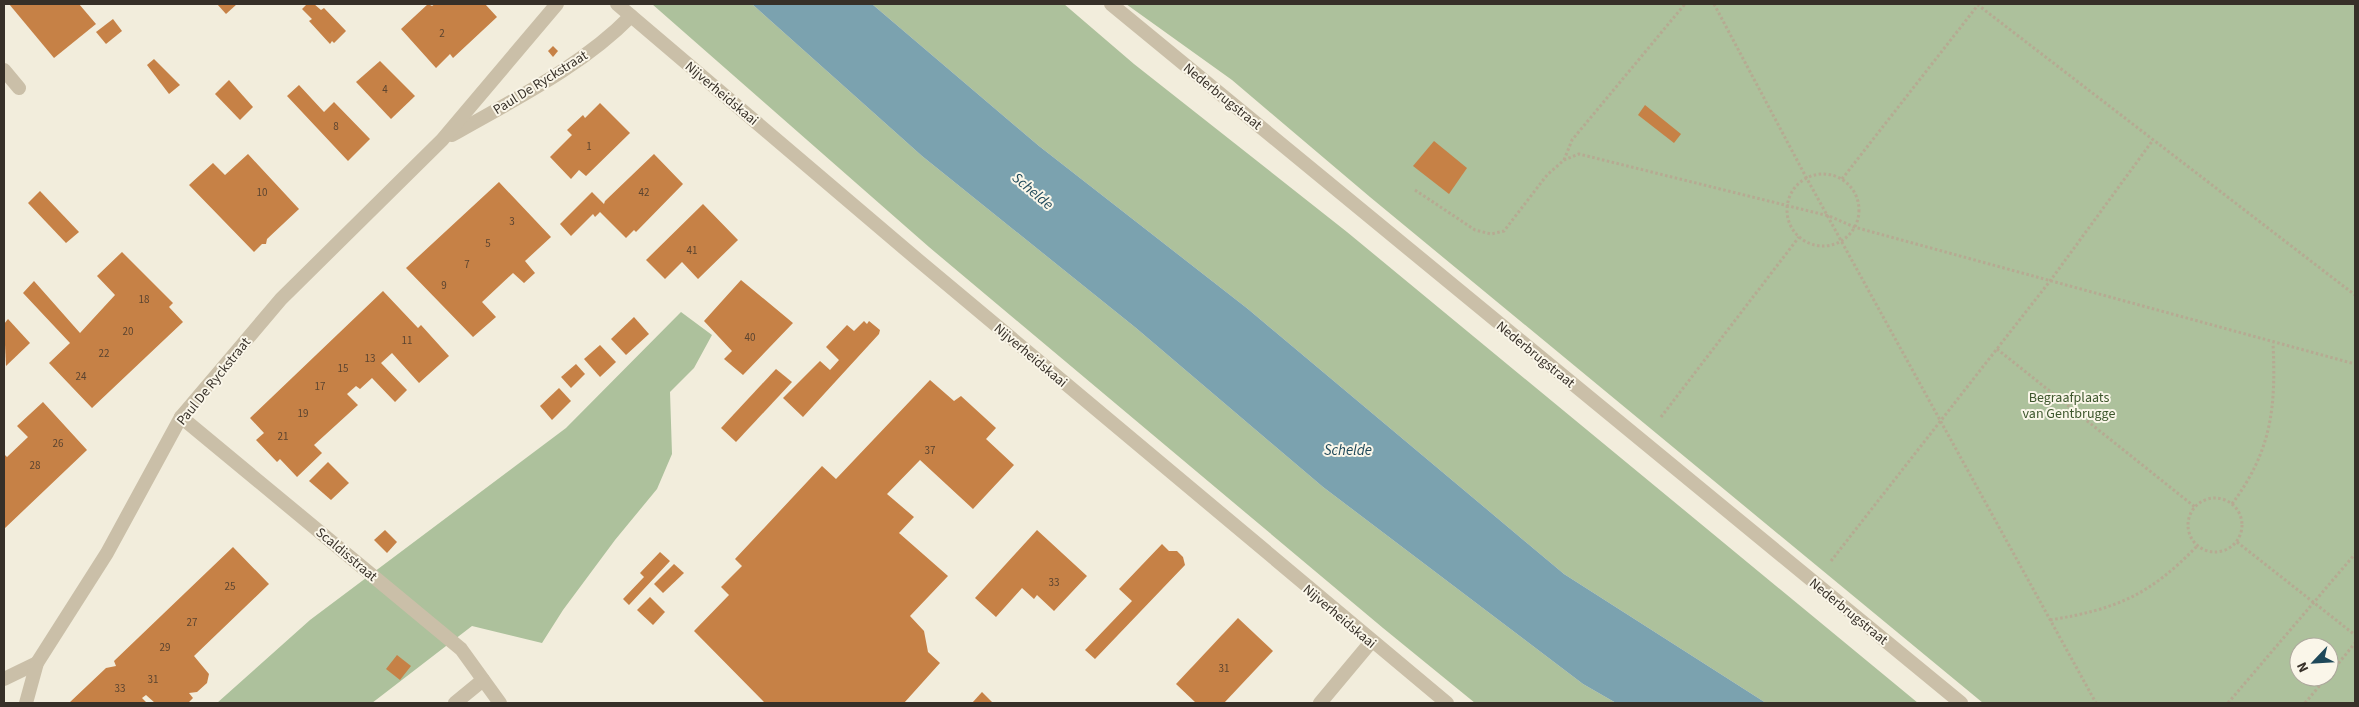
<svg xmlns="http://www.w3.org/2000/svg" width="2359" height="707" font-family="'Source Sans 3',sans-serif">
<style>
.green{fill:#adc19c;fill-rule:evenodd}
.water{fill:#7ba2af}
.building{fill:#c68146}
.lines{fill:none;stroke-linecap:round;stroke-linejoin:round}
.path{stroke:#b6aa92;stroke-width:3;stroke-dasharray:2.5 2.5;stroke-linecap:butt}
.service{stroke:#cabfa8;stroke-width:14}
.minor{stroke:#cabfa8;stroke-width:14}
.labels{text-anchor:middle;stroke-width:4;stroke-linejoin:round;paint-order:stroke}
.number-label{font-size:11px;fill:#5b4430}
.street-label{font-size:14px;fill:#373028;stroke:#faf6e9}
.park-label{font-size:14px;fill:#3d562c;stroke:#faf6e9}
.water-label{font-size:15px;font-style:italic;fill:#1e4859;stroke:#faf6e9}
</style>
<rect width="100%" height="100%" fill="#f2eddc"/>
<g class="green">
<path d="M 652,4 L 752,4 L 922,156 L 1136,328 L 1323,487 L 1583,684 L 1616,703 L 1475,703 L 1383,628 L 929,247 Z"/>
<path d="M 872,4 L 1064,4 L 1134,64 L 1347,232 L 1918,703 L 1766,703 L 1564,574 L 1248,309 L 1039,146 Z"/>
<path d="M 1126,4 L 2355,4 L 2355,703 L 1983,703 L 1370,197 L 1232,80 ZM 2299,647 L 2329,647 L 2329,677 L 2299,677 Z"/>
<path d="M 681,312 L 712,335 L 694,368 L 670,392 L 672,454 L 657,489 L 615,540 L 563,610 L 542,643 L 472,626 L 372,703 L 217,703 L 310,620 L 566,428 Z"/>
</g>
<path class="water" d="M 752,4 L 872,4 L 1039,146 L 1248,309 L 1564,574 L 1766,703 L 1616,703 L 1583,684 L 1323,487 L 1136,328 L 922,156 Z"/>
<g class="building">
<path d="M 9,4 L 79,4 L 96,24 L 54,58 Z"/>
<path d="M 217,4 L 237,4 L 226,14 Z"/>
<path d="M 307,4 L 314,4 L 321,10 L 324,8 L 346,31 L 334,43 L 332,41 L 330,44 L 309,21 L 312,19 L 302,9 Z"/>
<path d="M 428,4 L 432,6 L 435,4 L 485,4 L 497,17 L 453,58 L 450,54 L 436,68 L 401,29 Z"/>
<path d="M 113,19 L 122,31 L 106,44 L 96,32 Z"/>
<path d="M 553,46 L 558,51 L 553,57 L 548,51 Z"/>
<path d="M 154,59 L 180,85 L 169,94 L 147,65 Z"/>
<path d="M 380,61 L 415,96 L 391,119 L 356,82 Z"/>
<path d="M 229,80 L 253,107 L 240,120 L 215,94 Z"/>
<path d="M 299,85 L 324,112 L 334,102 L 370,139 L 348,161 L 287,96 Z"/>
<path d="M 600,103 L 630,133 L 586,176 L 579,170 L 571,179 L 550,157 L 572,135 L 567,130 L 583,115 L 585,118 Z"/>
<path d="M 1645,105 L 1681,134 L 1674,143 L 1638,115 Z"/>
<path d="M 1434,141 L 1467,168 L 1449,194 L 1413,166 Z"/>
<path d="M 248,154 L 299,209 L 267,239 L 266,244 L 262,244 L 254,252 L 189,185 L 213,163 L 225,175 Z"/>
<path d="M 654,154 L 683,184 L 636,232 L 634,230 L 626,238 L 600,212 L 595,217 L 593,214 L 571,236 L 560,224 L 592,192 L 604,204 L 605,201 Z"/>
<path d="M 499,182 L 551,237 L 525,261 L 535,273 L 524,283 L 513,273 L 482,302 L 496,317 L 473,337 L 406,268 Z"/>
<path d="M 40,191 L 79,232 L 66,243 L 28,203 Z"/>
<path d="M 703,204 L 738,240 L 698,279 L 682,262 L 665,279 L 646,260 Z"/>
<path d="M 122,252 L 173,303 L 169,307 L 183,322 L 92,408 L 49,363 L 70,343 L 23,293 L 34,281 L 80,333 L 115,295 L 97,276 Z"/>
<path d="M 741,280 L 793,323 L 743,375 L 724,359 L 732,351 L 704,321 Z"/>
<path d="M 383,291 L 418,328 L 421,325 L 449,356 L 419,383 L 392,353 L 381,363 L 407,390 L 395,402 L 372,378 L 360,389 L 356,386 L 347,394 L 358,405 L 314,445 L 322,453 L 297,477 L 280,459 L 277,462 L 256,440 L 264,433 L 250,418 Z"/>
<path d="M 634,317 L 649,334 L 626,355 L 611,339 Z"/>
<path d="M 8,319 L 30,343 L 6,366 L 4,324 Z"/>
<path d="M 864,321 L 867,324 L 869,321 L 880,330 L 879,334 L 803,417 L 783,398 L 820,361 L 830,370 L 839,360 L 826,347 L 847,325 L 854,331 Z"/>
<path d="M 600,345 L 616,362 L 600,377 L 584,359 Z"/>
<path d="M 576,364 L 585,374 L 571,388 L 561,377 Z"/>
<path d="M 776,369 L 792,382 L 736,442 L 721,428 Z"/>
<path d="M 930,380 L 954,401 L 961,396 L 996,428 L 986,439 L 1014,465 L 973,509 L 920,460 L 887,494 L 914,517 L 899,533 L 948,576 L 910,616 L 924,631 L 928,652 L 940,663 L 904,703 L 765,703 L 694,631 L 729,595 L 721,587 L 742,566 L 735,559 L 822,466 L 836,479 Z"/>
<path d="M 559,388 L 571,401 L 552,420 L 540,406 Z"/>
<path d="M 43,402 L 87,450 L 4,529 L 4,454 L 7,457 L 28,437 L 17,426 Z"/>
<path d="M 328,462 L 349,483 L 331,500 L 309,481 Z"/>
<path d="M 385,530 L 397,542 L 387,553 L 374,540 Z"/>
<path d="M 1037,530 L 1087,576 L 1054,611 L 1037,595 L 1034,599 L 1022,588 L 996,617 L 975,598 Z"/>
<path d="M 1162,544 L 1169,551 L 1177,551 L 1183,557 L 1185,565 L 1095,659 L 1085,650 L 1132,601 L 1119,589 Z"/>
<path d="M 233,547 L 269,584 L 194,656 L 209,674 L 207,683 L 197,692 L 189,693 L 193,698 L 188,703 L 155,703 L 146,695 L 142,698 L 147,703 L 69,703 L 106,668 L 116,666 L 114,661 Z"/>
<path d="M 660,552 L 670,561 L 629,605 L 623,599 L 644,577 L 640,573 Z"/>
<path d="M 674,564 L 684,573 L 663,593 L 654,584 Z"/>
<path d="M 650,597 L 665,612 L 653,625 L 637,610 Z"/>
<path d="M 1238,618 L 1273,651 L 1224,703 L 1196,703 L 1176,684 Z"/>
<path d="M 397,655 L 411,666 L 400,680 L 386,669 Z"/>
<path d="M 982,692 L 993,703 L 972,703 Z"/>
</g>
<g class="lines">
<g class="path">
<path d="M 1714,4 L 1806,177 L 2096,703"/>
<path d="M 1564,160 L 1572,140 L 1685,4"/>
<circle cx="1823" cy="210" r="36"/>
<path d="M 1842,179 L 1978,5 L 2355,295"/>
<path d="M 1415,190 L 1475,230 L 1491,234 L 1504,231 L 1547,175 L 1564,160 L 1579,154 L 1829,216 L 1854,227 L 2355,364"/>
<path d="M 1997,349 L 2195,507"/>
<path d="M 1661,417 L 1799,237"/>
<circle cx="2215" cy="525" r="27"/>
<path d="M 2232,504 C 2272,450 2276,407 2273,343"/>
<path d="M 2237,542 L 2355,635"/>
<path d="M 1831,561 L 2050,281 L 2153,140"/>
<path d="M 2050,620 C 2117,609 2150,595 2197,546"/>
<path d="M 2329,675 L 2355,643"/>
<path d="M 2228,703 L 2355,554"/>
<path d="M 2305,703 L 2327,677"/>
</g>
<path class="service" d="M 455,703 L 483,680"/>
<g class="minor">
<path d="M 617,4 L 918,260 L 1447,703"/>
<path d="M 1111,4 L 1961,703"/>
<path d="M 4,70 L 19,88"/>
<path d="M 452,135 C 513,100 581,67 631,16"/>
<path d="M 181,417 L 461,649 L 500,703"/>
<path d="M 4,679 L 37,663"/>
<path d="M 26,703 L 37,663 L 107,553 L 181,417 L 281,299 L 442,140 L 557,4"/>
<path d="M 1320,703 L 1371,642"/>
</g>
</g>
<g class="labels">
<g class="number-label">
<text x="442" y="37">2</text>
<text x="385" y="93">4</text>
<text x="336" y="130">8</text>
<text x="589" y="150">1</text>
<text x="262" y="196">10</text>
<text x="644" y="196">42</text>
<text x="512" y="225">3</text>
<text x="488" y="247">5</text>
<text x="692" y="254">41</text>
<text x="467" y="268">7</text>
<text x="444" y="289">9</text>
<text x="144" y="303">18</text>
<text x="128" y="335">20</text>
<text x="750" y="341">40</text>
<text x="407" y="344">11</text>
<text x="104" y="357">22</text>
<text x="370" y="362">13</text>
<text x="343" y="372">15</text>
<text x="81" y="380">24</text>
<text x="320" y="390">17</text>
<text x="303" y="417">19</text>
<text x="283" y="440">21</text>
<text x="58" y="447">26</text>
<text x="930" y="454">37</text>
<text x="35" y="469">28</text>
<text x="1054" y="586">33</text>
<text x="230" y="590">25</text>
<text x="192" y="626">27</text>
<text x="165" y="651">29</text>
<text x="1224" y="672">31</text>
<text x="153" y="683">31</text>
<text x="120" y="692">33</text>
</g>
<g class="street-label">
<text transform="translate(540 82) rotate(-32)" y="5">Paul De Ryckstraat</text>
<text transform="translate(722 93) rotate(40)" y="5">Nijverheidskaai</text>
<text transform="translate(1223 96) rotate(39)" y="5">Nederbrugstraat</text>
<text transform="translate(1536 354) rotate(39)" y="5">Nederbrugstraat</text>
<text transform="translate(1031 355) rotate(40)" y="5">Nijverheidskaai</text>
<text transform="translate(213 381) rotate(-51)" y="5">Paul De Ryckstraat</text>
<text transform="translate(347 554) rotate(40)" y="5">Scaldisstraat</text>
<text transform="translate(1849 611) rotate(39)" y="5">Nederbrugstraat</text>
<text transform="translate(1340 616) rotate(40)" y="5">Nijverheidskaai</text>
</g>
<g class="park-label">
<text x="2069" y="402">Begraafplaats<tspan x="2069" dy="16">van Gentbrugge</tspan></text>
</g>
<g class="water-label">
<text transform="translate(1033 191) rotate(40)" y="5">Schelde</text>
<text x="1348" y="455">Schelde</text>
</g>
</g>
<rect width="2359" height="707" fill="none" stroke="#373028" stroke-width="10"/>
<g transform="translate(2314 662) rotate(245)"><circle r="24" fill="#faf6e9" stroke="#aca79c"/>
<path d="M0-4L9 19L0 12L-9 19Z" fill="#1e4859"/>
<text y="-8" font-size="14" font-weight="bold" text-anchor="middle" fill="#373028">N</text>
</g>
</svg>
